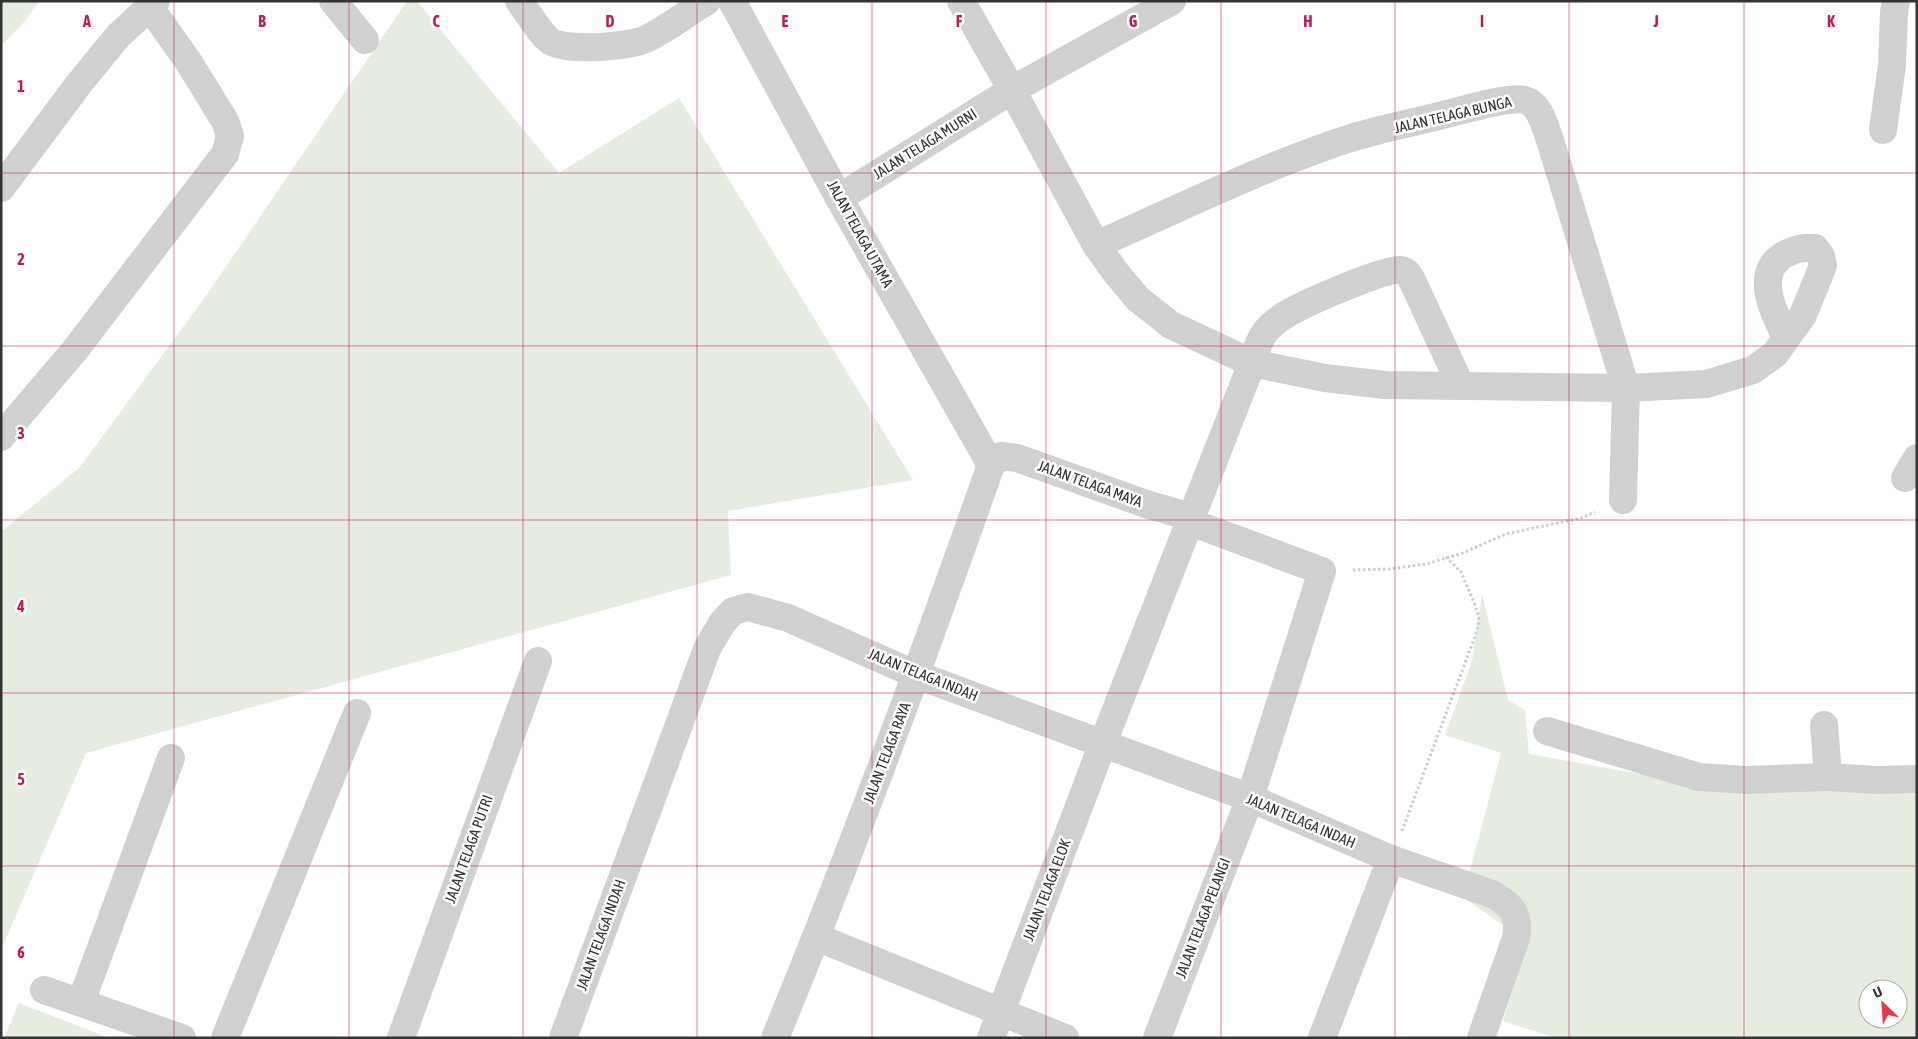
<svg xmlns="http://www.w3.org/2000/svg" width="1918" height="1039" font-family="'Asap Condensed',sans-serif">
<style>
.grass{fill:#e6ecdf;fill-rule:evenodd}
.lines{fill:none;stroke-linecap:round;stroke-linejoin:round}
.path{stroke:#cdcdcd;stroke-width:3;stroke-dasharray:2.5 2.5;stroke-linecap:butt}
.minor{stroke:#d0d0d0;stroke-width:28}
.grid{fill:none;stroke:#c2185b;stroke-width:1;stroke-opacity:0.55}
.labels{text-anchor:middle;stroke-width:5;stroke-linejoin:round;paint-order:stroke}
.street-label{font-size:15px;fill:#333;stroke:#fff}
.grid-label{font-size:16px;text-anchor:middle;font-weight:bold;fill:#c2185b;stroke:#fff;stroke-width:5;stroke-linejoin:round;paint-order:stroke}
</style>
<rect width="100%" height="100%" fill="#fff"/>
<g class="grass">
<path d="M 1,1 L 40,1 L 24,22 L 1,46 Z"/>
<path d="M 407,1 L 417,1 L 559,173 L 679,98 L 913,480 L 728,511 L 731,575 L 86,753 L 1,950 L 1,532 L 80,467 L 208,293 Z"/>
<path d="M 1482,593 L 1508,700 L 1525,710 L 1529,754 L 1635,773 L 1758,784 L 1917,785 L 1917,1038 L 1555,1038 L 1503,1021 L 1528,943 L 1463,897 L 1501,753 L 1445,735 L 1472,661 ZM 1868,989 L 1898,989 L 1898,1019 L 1868,1019 Z"/>
<path d="M 19,1003 L 109,1038 L 4,1038 Z"/>
</g>
<g class="lines">
<g class="path">
<path d="M 1353,570 L 1389,569 L 1426,564 L 1463,553 L 1506,534 L 1581,518 L 1595,512"/>
<path d="M 1402,831 L 1477,631 L 1479,619 L 1475,605 L 1461,572 L 1446,557"/>
</g>
<g class="minor">
<path d="M 333,1 L 365,40"/>
<path d="M 519,1 C 526,10 542,36 550,41 C 567,52 631,47 648,38 C 668,28 687,13 707,1"/>
<path d="M 732,1 L 839,198 L 991,465"/>
<path d="M 961,1 L 1012,90 L 1096,245 L 1117,274 L 1138,299 L 1171,325 L 1252,363 L 1325,378 L 1385,385 L 1626,388 L 1706,384 L 1753,370 L 1775,354 L 1803,315 L 1818,278 L 1823,265 L 1821,256 L 1815,248 C 1802,247 1794,249 1782,256 C 1754,275 1774,314 1786,337"/>
<path d="M 1883,130 L 1892,65 L 1894,12 L 1896,1"/>
<path d="M 1,188 L 78,85 L 118,36 L 156,1"/>
<path d="M 839,198 L 1012,90 L 1172,1"/>
<path d="M 1096,245 C 1174,211 1252,172 1333,144 C 1370,130 1413,123 1451,113 C 1467,109 1510,96 1525,100 C 1540,105 1544,124 1549,137 L 1626,388 L 1623,500"/>
<path d="M 1,437 L 75,350 L 225,154 L 230,136 L 225,121 L 188,61 L 149,6"/>
<path d="M 1905,478 L 1917,458"/>
<path d="M 1824,725 L 1827,762 L 1826,777 L 1877,780 L 1917,779"/>
<path d="M 1547,731 L 1699,777 L 1747,780 L 1826,777"/>
<path d="M 816,937 L 1065,1038"/>
<path d="M 44,990 L 182,1038"/>
<path d="M 81,1002 L 171,758"/>
<path d="M 225,1038 L 357,713"/>
<path d="M 401,1038 L 538,661"/>
<path d="M 563,1038 L 707,649 L 722,623 L 733,611 L 748,607 L 788,618 L 917,675 L 1250,798 L 1391,859 L 1492,894 C 1512,905 1520,914 1516,938 L 1481,1038"/>
<path d="M 775,1038 C 853,849 923,658 991,465 L 1001,456 L 1017,458 L 1146,504 L 1191,517"/>
<path d="M 991,1038 L 1103,743 L 1252,363 C 1255,352 1259,340 1266,331 C 1273,323 1284,315 1294,310 C 1311,301 1385,268 1401,270 C 1407,271 1409,275 1412,280 L 1461,386"/>
<path d="M 1157,1038 L 1250,798 L 1322,571 L 1190,522"/>
<path d="M 1322,1038 L 1391,859"/>
</g>
</g>
<path class="grid" d="M 174,1 L 174,1038M 349,1 L 349,1038M 523,1 L 523,1038M 697,1 L 697,1038M 872,1 L 872,1038M 1046,1 L 1046,1038M 1221,1 L 1221,1038M 1395,1 L 1395,1038M 1569,1 L 1569,1038M 1744,1 L 1744,1038M 1,173 L 1917,173M 1,346 L 1917,346M 1,520 L 1917,520M 1,693 L 1917,693M 1,866 L 1917,866"/>
<g class="labels">
<g class="street-label">
<text transform="translate(1453 115) rotate(-13)" y="5">JALAN TELAGA BUNGA</text>
<text transform="translate(925 144) rotate(-32)" y="5">JALAN TELAGA MURNI</text>
<text transform="translate(860 234) rotate(61)" y="5">JALAN TELAGA UTAMA</text>
<text transform="translate(1090 484) rotate(20)" y="5">JALAN TELAGA MAYA</text>
<text transform="translate(923 675) rotate(22)" y="5">JALAN TELAGA INDAH</text>
<text transform="translate(887 753) rotate(-69)" y="5">JALAN TELAGA RAYA</text>
<text transform="translate(1301 821) rotate(23)" y="5">JALAN TELAGA INDAH</text>
<text transform="translate(469 849) rotate(-70)" y="5">JALAN TELAGA PUTRI</text>
<text transform="translate(1047 890) rotate(-69)" y="5">JALAN TELAGA ELOK</text>
<text transform="translate(1203 918) rotate(-69)" y="5">JALAN TELAGA PELANGI</text>
<text transform="translate(601 935) rotate(-70)" y="5">JALAN TELAGA INDAH</text>
</g>
</g>
<g class="grid-label">
<text x="87" y="27">A</text>
<text x="262" y="27">B</text>
<text x="436" y="27">C</text>
<text x="610" y="27">D</text>
<text x="785" y="27">E</text>
<text x="959" y="27">F</text>
<text x="1133" y="27">G</text>
<text x="1308" y="27">H</text>
<text x="1482" y="27">I</text>
<text x="1656" y="27">J</text>
<text x="1831" y="27">K</text>
<text x="21" y="92">1</text>
<text x="21" y="265">2</text>
<text x="21" y="439">3</text>
<text x="21" y="612">4</text>
<text x="21" y="785">5</text>
<text x="21" y="958">6</text>
</g>
<rect width="1918" height="1039" fill="none" stroke="#333333" stroke-width="5"/>
<g transform="translate(1883 1004) rotate(335)"><circle r="24" fill="#ffffff" stroke="#adadad"/>
<path d="M0-4L9 19L0 12L-9 19Z" fill="#e63946"/>
<text y="-8" font-size="14" font-weight="bold" text-anchor="middle" fill="#333333">U</text>
</g>
</svg>
